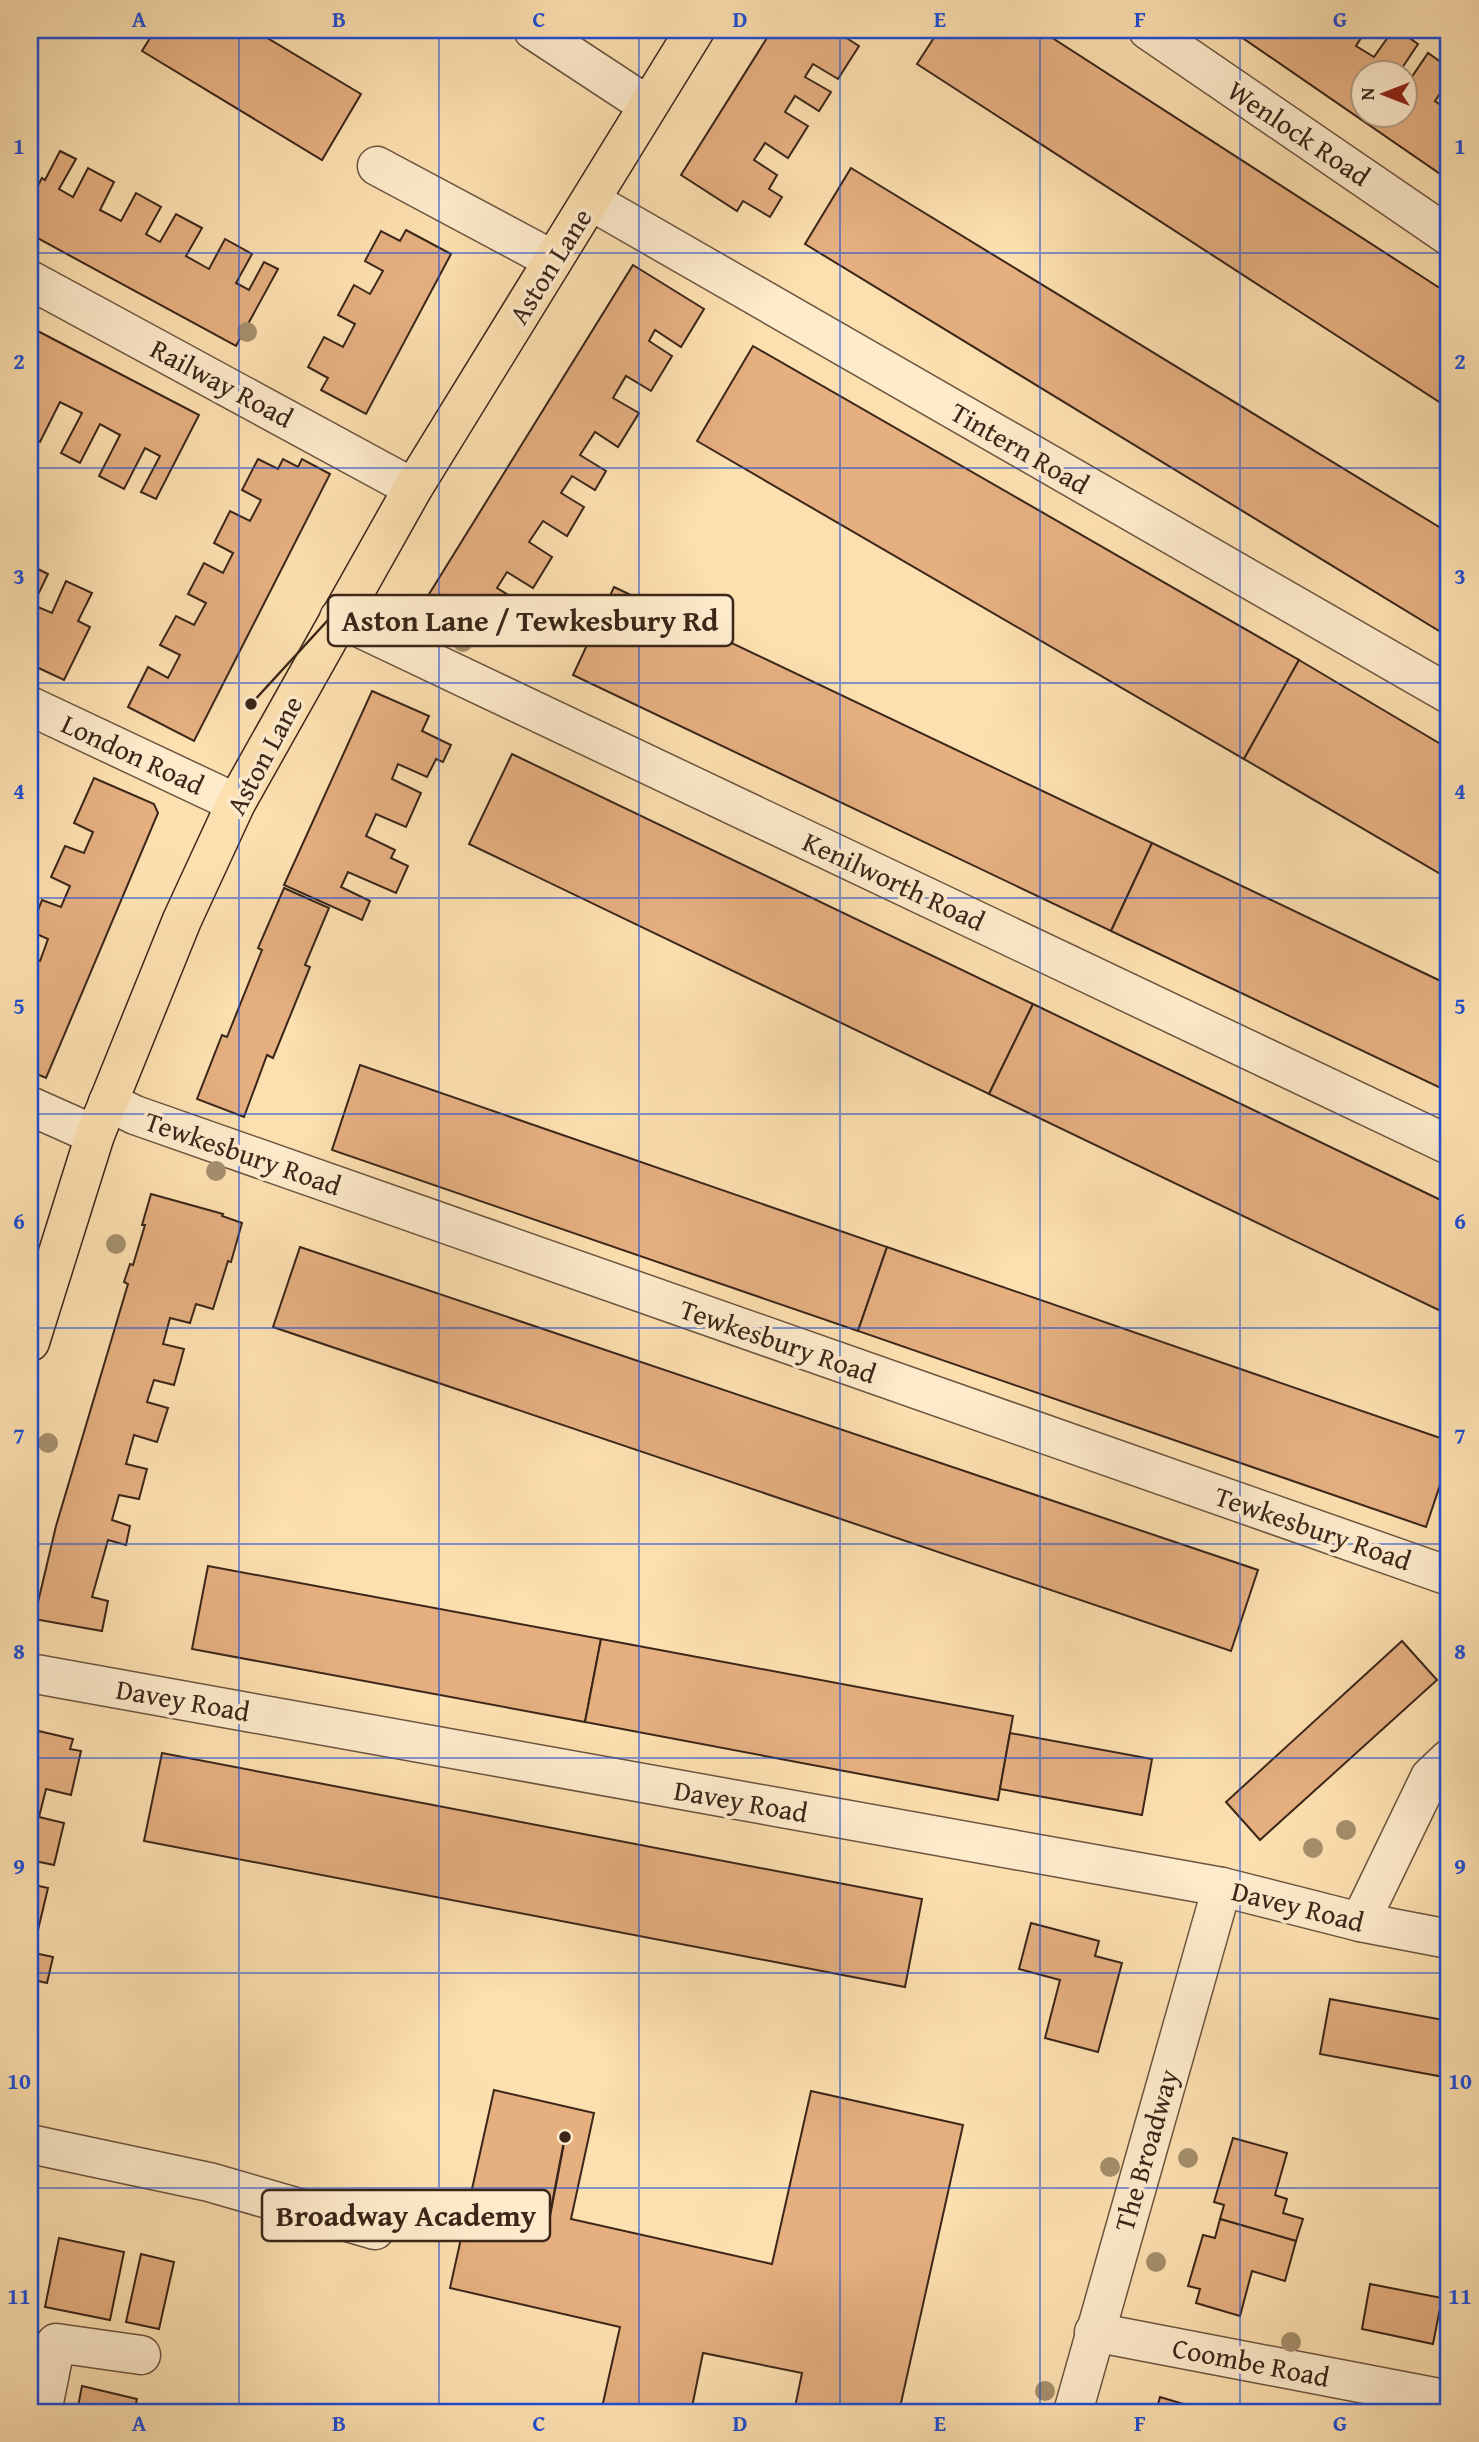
<svg xmlns="http://www.w3.org/2000/svg" width="1479" height="2442" font-family="'Gentium Book Plus',serif">
<style>
.building{fill:#e5af80;stroke:#3b2619;stroke-width:2}
.lines{fill:none;stroke-linecap:round;stroke-linejoin:round}
.minor-casing{stroke:#6c543f;stroke-width:41}
.major-casing{stroke:#3b2619;stroke-width:41}
.minor{stroke:#feebcc;stroke-width:38}
.major{stroke:#fde0b0;stroke-width:38}
.tree{fill:#a58f6c}
.grid{fill:none;stroke:#1d4ed8;stroke-width:2;stroke-opacity:0.55}
.labels{text-anchor:middle;stroke-width:7;stroke-linejoin:round;paint-order:stroke}
.street-label{font-size:28px;fill:#3b2619;stroke:#feebcc}
.leader{fill:none;stroke:#3b2619;stroke-width:2.5}
.callout-dot{fill:#3b2619;stroke:#feebcc;stroke-width:2.5}
.callout{fill:#feebcc;stroke:#3b2619;stroke-width:2.5}
.callout-label{font-size:30px;text-anchor:middle;font-weight:bold;fill:#3b2619}
.neatline{fill:none;stroke:#1d4ed8;stroke-width:2.5}
.grid-label{font-size:23px;text-anchor:middle;font-weight:bold;fill:#1d4ed8}
</style>
<rect width="100%" height="100%" fill="#fde0b0"/>
<filter id="stains"><feTurbulence type="fractalNoise" baseFrequency=".00286" numOctaves="4"/><feColorMatrix values="0 0 0 0 .2 0 0 0 0 .09 0 0 0 0 .02 0 0 0 .5 -.17"/></filter>
<radialGradient id="worn" r=".72"><stop offset=".6" stop-color="#630" stop-opacity="0"/><stop offset="1" stop-color="#630" stop-opacity=".3"/></radialGradient>
<g class="building">
<path d="M 155,30 L 254,30 L 361,94 L 322,160 L 142,51 Z"/>
<path d="M 772,30 L 834,30 L 859,46 L 838,79 L 813,64 L 805,77 L 831,92 L 819,111 L 795,96 L 785,112 L 808,126 L 788,158 L 765,143 L 754,160 L 777,175 L 769,189 L 782,197 L 770,217 L 743,201 L 737,211 L 681,175 Z"/>
<path d="M 939,30 L 1040,30 L 1449,294 L 1449,396 L 1444,405 L 917,64 Z"/>
<path d="M 1231,30 L 1366,30 L 1356,46 L 1374,57 L 1393,30 L 1398,30 L 1418,44 L 1398,74 L 1364,74 L 1364,116 L 1406,116 L 1406,79 L 1409,81 L 1428,53 L 1449,68 L 1449,80 L 1435,101 L 1449,111 L 1449,180 Z"/>
<path d="M 60,151 L 76,159 L 59,189 L 73,197 L 88,168 L 114,182 L 100,210 L 121,221 L 136,193 L 161,207 L 146,234 L 160,242 L 176,214 L 202,228 L 186,256 L 209,269 L 225,239 L 252,254 L 236,283 L 249,290 L 264,262 L 278,269 L 236,346 L 30,234 L 30,200 L 42,178 L 45,180 Z"/>
<path d="M 851,168 L 1449,533 L 1449,637 L 805,244 Z"/>
<path d="M 406,230 L 451,254 L 366,414 L 321,390 L 328,378 L 308,367 L 324,337 L 343,347 L 355,324 L 338,315 L 354,285 L 370,294 L 383,271 L 365,261 L 381,231 L 400,241 Z"/>
<path d="M 633,265 L 704,309 L 681,347 L 655,330 L 649,341 L 672,356 L 651,391 L 626,376 L 613,398 L 639,413 L 618,447 L 595,432 L 580,455 L 606,471 L 595,490 L 572,476 L 561,493 L 584,507 L 567,536 L 543,521 L 529,542 L 552,557 L 533,588 L 507,572 L 497,588 L 523,604 L 506,632 L 484,618 L 476,630 L 426,599 Z"/>
<path d="M 30,327 L 199,415 L 156,499 L 141,492 L 160,456 L 145,448 L 124,489 L 99,476 L 120,435 L 100,424 L 80,463 L 61,453 L 82,413 L 60,402 L 40,442 L 30,437 L 32,388 L 30,387 Z"/>
<path d="M 753,346 L 1299,660 L 1244,759 L 697,441 Z"/>
<path d="M 258,459 L 278,469 L 283,459 L 298,467 L 302,459 L 330,474 L 194,741 L 128,707 L 148,667 L 168,678 L 180,655 L 160,645 L 176,616 L 194,625 L 206,603 L 188,594 L 204,563 L 223,573 L 233,553 L 214,543 L 230,511 L 250,521 L 261,500 L 242,490 Z"/>
<path d="M 30,565 L 48,574 L 33,605 L 52,613 L 66,581 L 92,593 L 78,621 L 90,627 L 64,680 L 30,664 Z"/>
<path d="M 614,587 L 1152,843 L 1111,931 L 573,675 Z"/>
<path d="M 1299,660 L 1449,749 L 1449,879 L 1244,759 Z"/>
<path d="M 372,691 L 429,716 L 422,731 L 451,745 L 443,762 L 436,759 L 427,777 L 398,764 L 392,779 L 421,793 L 406,827 L 376,814 L 366,836 L 395,850 L 391,858 L 408,866 L 396,893 L 348,872 L 341,887 L 370,901 L 362,920 L 284,885 Z"/>
<path d="M 512,754 L 1033,1004 L 989,1094 L 469,844 Z"/>
<path d="M 94,778 L 154,804 L 158,813 L 46,1078 L 30,1071 L 30,957 L 40,961 L 48,939 L 30,931 L 42,900 L 61,907 L 70,886 L 51,877 L 65,846 L 84,853 L 93,832 L 74,823 Z"/>
<path d="M 1152,843 L 1449,985 L 1449,1092 L 1111,931 Z"/>
<path d="M 284,888 L 329,908 L 305,965 L 310,967 L 273,1058 L 267,1055 L 244,1117 L 197,1099 L 222,1035 L 227,1037 L 262,950 L 258,948 Z"/>
<path d="M 1033,1004 L 1449,1204 L 1449,1315 L 989,1094 Z"/>
<path d="M 360,1065 L 887,1247 L 858,1331 L 332,1150 Z"/>
<path d="M 151,1194 L 223,1214 L 222,1216 L 242,1223 L 231,1262 L 228,1261 L 213,1309 L 196,1304 L 190,1323 L 170,1318 L 163,1344 L 184,1349 L 174,1385 L 154,1380 L 147,1402 L 168,1408 L 157,1442 L 134,1435 L 126,1464 L 147,1469 L 139,1499 L 119,1495 L 112,1520 L 130,1526 L 126,1545 L 108,1540 L 92,1597 L 108,1601 L 102,1631 L 34,1619 L 56,1526 L 128,1284 L 124,1282 L 130,1264 L 133,1265 L 145,1225 L 142,1225 Z"/>
<path d="M 300,1247 L 1258,1570 L 1231,1651 L 273,1327 Z"/>
<path d="M 887,1247 L 1449,1441 L 1449,1458 L 1426,1527 L 858,1331 Z"/>
<path d="M 208,1566 L 601,1639 L 585,1722 L 192,1649 Z"/>
<path d="M 601,1639 L 1013,1716 L 998,1800 L 585,1722 Z"/>
<path d="M 1402,1641 L 1437,1680 L 1260,1840 L 1226,1802 Z"/>
<path d="M 30,1729 L 73,1739 L 70,1749 L 81,1751 L 71,1795 L 46,1789 L 39,1817 L 64,1823 L 54,1865 L 30,1860 L 30,1862 Z"/>
<path d="M 1010,1733 L 1152,1759 L 1142,1815 L 1000,1789 Z"/>
<path d="M 162,1753 L 922,1899 L 905,1987 L 144,1841 Z"/>
<path d="M 30,1884 L 48,1888 L 38,1930 L 30,1928 Z"/>
<path d="M 1031,1923 L 1099,1941 L 1095,1956 L 1122,1963 L 1098,2052 L 1045,2038 L 1060,1980 L 1019,1969 Z"/>
<path d="M 30,1952 L 53,1957 L 47,1983 L 38,1981 L 34,1998 L 30,1997 Z"/>
<path d="M 1330,1999 L 1449,2021 L 1449,2078 L 1320,2054 Z"/>
<path d="M 494,2090 L 594,2113 L 571,2219 L 772,2264 L 811,2091 L 963,2125 L 899,2412 L 794,2412 L 802,2373 L 703,2353 L 691,2412 L 601,2412 L 620,2327 L 450,2288 Z"/>
<path d="M 1233,2138 L 1287,2153 L 1275,2195 L 1287,2199 L 1283,2213 L 1303,2219 L 1296,2241 L 1220,2219 L 1224,2205 L 1214,2202 Z"/>
<path d="M 1220,2219 L 1296,2241 L 1285,2281 L 1252,2271 L 1240,2316 L 1196,2303 L 1200,2289 L 1188,2286 L 1203,2235 L 1215,2238 Z"/>
<path d="M 59,2238 L 124,2252 L 110,2320 L 45,2307 Z"/>
<path d="M 141,2254 L 174,2262 L 159,2329 L 126,2322 Z"/>
<path d="M 1370,2284 L 1442,2298 L 1433,2344 L 1362,2329 Z"/>
<path d="M 82,2386 L 137,2399 L 134,2412 L 77,2412 Z"/>
<path d="M 1160,2397 L 1210,2412 L 1156,2412 Z"/>
</g>
<g class="lines">
<g class="minor-casing">
<g id="minor">
<path d="M 533,30 L 647,105"/>
<path d="M 1148,30 L 1449,236"/>
<path d="M 377,166 L 553,260"/>
<path d="M 591,201 L 1449,694"/>
<path d="M 30,280 L 413,488"/>
<path d="M 339,618 L 1449,1145"/>
<path d="M 30,706 L 236,803"/>
<path d="M 108,1102 L 135,1115 L 1449,1576"/>
<path d="M 30,1106 L 95,1135"/>
<path d="M 30,1673 L 1222,1887 L 1360,1922 L 1449,1939"/>
<path d="M 1360,1922 L 1430,1777 L 1449,1759"/>
<path d="M 30,2144 L 209,2182 L 375,2230"/>
<path d="M 1094,2332 L 1449,2400"/>
<path d="M 42,2412 L 56,2343 L 141,2355"/>
<path d="M 1073,2412 L 1222,1887"/>
</g>
</g>
<g class="major-casing">
<path id="major" d="M 30,1342 L 95,1135 L 182,920 L 236,803 L 413,488 L 695,30"/>
</g>
<use href="#minor" class="minor"/>
<use href="#major" class="major"/>
</g>
<g class="tree">
<circle cx="247" cy="332" r="10"/>
<circle cx="463" cy="642" r="10"/>
<circle cx="216" cy="1171" r="10"/>
<circle cx="116" cy="1244" r="10"/>
<circle cx="48" cy="1443" r="10"/>
<circle cx="1346" cy="1830" r="10"/>
<circle cx="1313" cy="1848" r="10"/>
<circle cx="1188" cy="2158" r="10"/>
<circle cx="1110" cy="2167" r="10"/>
<circle cx="1156" cy="2262" r="10"/>
<circle cx="1291" cy="2342" r="10"/>
<circle cx="1045" cy="2391" r="10"/>
</g>
<path class="grid" d="M 239,30 L 239,2412M 439,30 L 439,2412M 639,30 L 639,2412M 840,30 L 840,2412M 1040,30 L 1040,2412M 1240,30 L 1240,2412M 30,253 L 1449,253M 30,468 L 1449,468M 30,683 L 1449,683M 30,898 L 1449,898M 30,1114 L 1449,1114M 30,1328 L 1449,1328M 30,1544 L 1449,1544M 30,1758 L 1449,1758M 30,1973 L 1449,1973M 30,2188 L 1449,2188"/>
<g class="labels">
<g class="street-label">
<text transform="translate(1299 133) rotate(34)" y="10">Wenlock Road</text>
<text transform="translate(550 266) rotate(-58)" y="10">Aston Lane</text>
<text transform="translate(222 383) rotate(28)" y="10">Railway Road</text>
<text transform="translate(1020 448) rotate(30)" y="10">Tintern Road</text>
<text transform="translate(133 754) rotate(25)" y="10">London Road</text>
<text transform="translate(264 755) rotate(-62)" y="10">Aston Lane</text>
<text transform="translate(894 881) rotate(25)" y="10">Kenilworth Road</text>
<text transform="translate(243 1153) rotate(19)" y="10">Tewkesbury Road</text>
<text transform="translate(778 1341) rotate(19)" y="10">Tewkesbury Road</text>
<text transform="translate(1313 1528) rotate(19)" y="10">Tewkesbury Road</text>
<text transform="translate(183 1700) rotate(10)" y="10">Davey Road</text>
<text transform="translate(741 1801) rotate(10)" y="10">Davey Road</text>
<text transform="translate(1298 1906) rotate(14)" y="10">Davey Road</text>
<text transform="translate(1146 2150) rotate(-74)" y="10">The Broadway</text>
<text transform="translate(1251 2362) rotate(11)" y="10">Coombe Road</text>
</g>
</g>
<path class="leader" d="M251 704L328 620M565 2137L550 2215"/>
<g class="callout-dot">
<circle cx="251" cy="704" r="7"/>
<circle cx="565" cy="2137" r="7"/>
</g>
<g class="callout">
<rect x="328" y="595" width="405" height="51" rx="7"/>
<rect x="262" y="2190" width="288" height="51" rx="7"/>
</g>
<g class="callout-label">
<text x="530" y="631">Aston Lane / Tewkesbury Rd</text>
<text x="406" y="2226">Broadway Academy</text>
</g>
<rect width="1479" height="2442" fill="none" stroke="#fde0b0" stroke-width="77"/>
<g transform="translate(1384 94) rotate(270)"><circle r="33" fill="#feebcc" stroke="#b09c84" stroke-width="2"/>
<path d="M0-5L12 26L0 18L-12 26Z" fill="#8f2418"/>
<text y="-10" font-size="19" font-weight="bold" text-anchor="middle" fill="#3b2619">N</text>
</g>
<rect x="38" y="38" width="1402" height="2366" class="neatline"/>
<g class="grid-label">
<text x="139" y="27">A</text>
<text x="339" y="27">B</text>
<text x="539" y="27">C</text>
<text x="740" y="27">D</text>
<text x="940" y="27">E</text>
<text x="1140" y="27">F</text>
<text x="1340" y="27">G</text>
<text x="19" y="154">1</text>
<text x="1460" y="154">1</text>
<text x="19" y="369">2</text>
<text x="1460" y="369">2</text>
<text x="19" y="584">3</text>
<text x="1460" y="584">3</text>
<text x="19" y="799">4</text>
<text x="1460" y="799">4</text>
<text x="19" y="1014">5</text>
<text x="1460" y="1014">5</text>
<text x="19" y="1229">6</text>
<text x="1460" y="1229">6</text>
<text x="19" y="1444">7</text>
<text x="1460" y="1444">7</text>
<text x="19" y="1659">8</text>
<text x="1460" y="1659">8</text>
<text x="19" y="1874">9</text>
<text x="1460" y="1874">9</text>
<text x="19" y="2089">10</text>
<text x="1460" y="2089">10</text>
<text x="19" y="2304">11</text>
<text x="1460" y="2304">11</text>
<text x="139" y="2431">A</text>
<text x="339" y="2431">B</text>
<text x="539" y="2431">C</text>
<text x="740" y="2431">D</text>
<text x="940" y="2431">E</text>
<text x="1140" y="2431">F</text>
<text x="1340" y="2431">G</text>
</g>
<rect width="100%" height="100%" filter="url(#stains)"/>
<rect width="100%" height="100%" fill="url(#worn)"/>
</svg>
